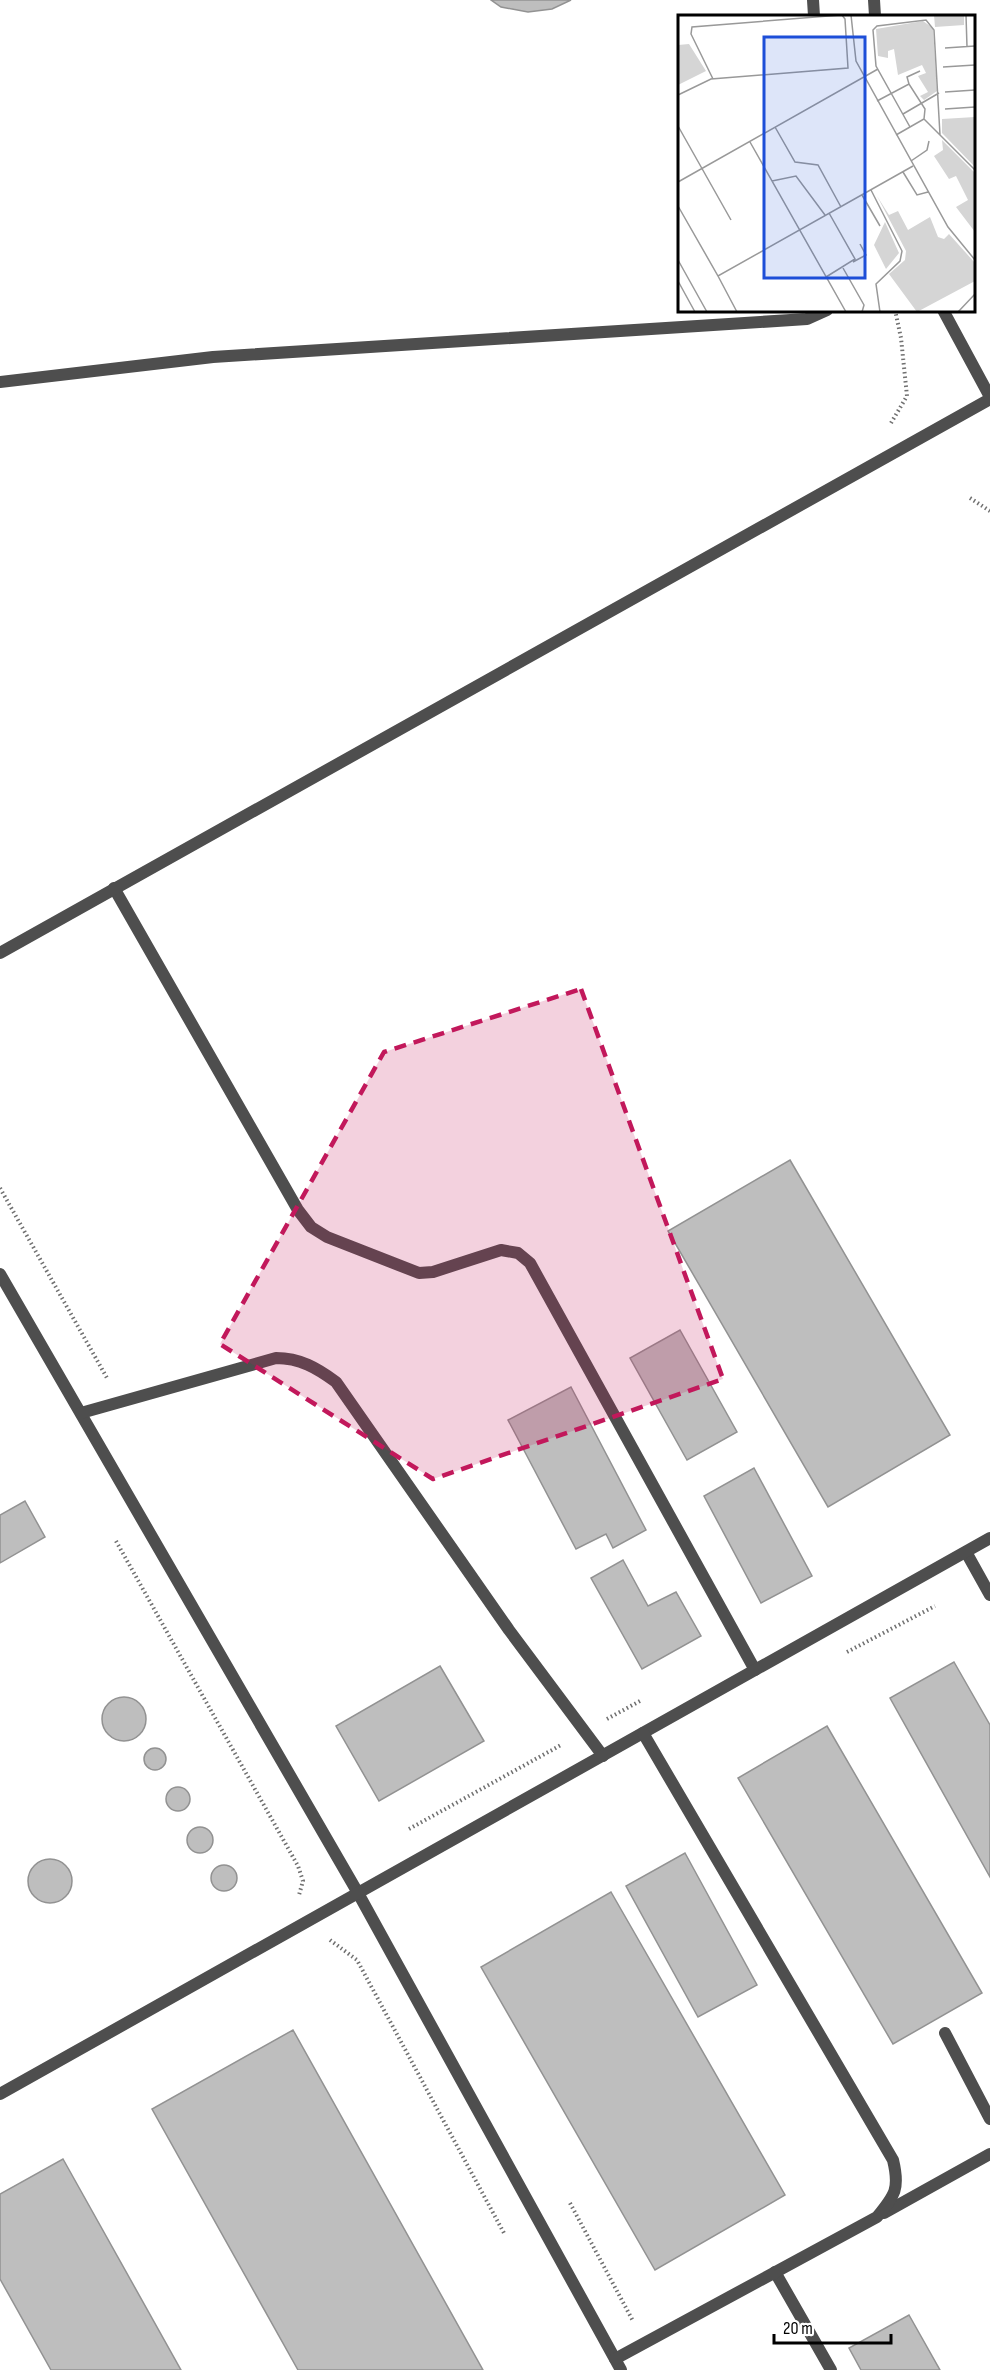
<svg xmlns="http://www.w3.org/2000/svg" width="990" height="2370" font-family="'Sofia Sans Condensed',sans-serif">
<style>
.building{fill:#bebebe;stroke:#929292;stroke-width:1.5}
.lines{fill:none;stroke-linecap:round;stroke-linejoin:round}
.path{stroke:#707070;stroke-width:4;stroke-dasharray:1.5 3;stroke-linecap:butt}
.lane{stroke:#4e4e4e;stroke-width:12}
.marked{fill:#c2185b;fill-opacity:0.2;stroke:#c2185b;stroke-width:4.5;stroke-dasharray:12 8;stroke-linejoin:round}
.inset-road{fill:none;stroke:#999;stroke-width:1.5}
.view{fill:#1d4ed8;fill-opacity:0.15;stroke:#1d4ed8;stroke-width:3}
.inset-edge{fill:none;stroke:#000;stroke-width:3}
</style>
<rect width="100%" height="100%" fill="#fff"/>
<g class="building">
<path d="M 491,0 L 571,0 L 552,9 L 528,12 L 501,7 Z"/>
<path d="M 790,1160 L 950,1435 L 828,1507 L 668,1231 Z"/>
<path d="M 680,1330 L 737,1432 L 687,1460 L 630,1358 Z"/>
<path d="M 571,1387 L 646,1530 L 613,1548 L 606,1534 L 576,1549 L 508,1420 Z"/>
<path d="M 754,1468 L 812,1576 L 761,1603 L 704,1496 Z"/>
<path d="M 25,1501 L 45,1537 L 0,1563 L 0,1515 Z"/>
<path d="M 623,1560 L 648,1606 L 676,1592 L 701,1636 L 642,1669 L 591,1578 Z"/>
<path d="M 954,1662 L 990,1725 L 990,1877 L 890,1698 Z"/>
<path d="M 440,1666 L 484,1741 L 379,1801 L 336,1726 Z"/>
<circle cx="124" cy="1719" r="22"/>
<path d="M 827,1726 L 982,1993 L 893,2044 L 738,1778 Z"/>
<circle cx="155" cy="1759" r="11"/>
<circle cx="178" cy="1799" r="12"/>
<circle cx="200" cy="1840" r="13"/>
<path d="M 685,1853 L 757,1985 L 698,2017 L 626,1886 Z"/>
<circle cx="50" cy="1881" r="22"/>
<circle cx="224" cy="1878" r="13"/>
<path d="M 611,1892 L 785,2195 L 655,2270 L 481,1967 Z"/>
<path d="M 293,2030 L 483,2370 L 298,2370 L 152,2109 Z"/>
<path d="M 63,2159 L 181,2370 L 51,2370 L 0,2279 L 0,2194 Z"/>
<path d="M 909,2315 L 940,2370 L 861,2370 L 849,2348 Z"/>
</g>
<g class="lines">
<g class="path">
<path d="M 891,423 L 907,396 L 901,338 L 895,310"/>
<path d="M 970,498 L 990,511"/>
<path d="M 0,1188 L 107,1378"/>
<path d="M 116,1541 L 298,1866 L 303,1881 L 299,1895"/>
<path d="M 847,1652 L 935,1606"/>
<path d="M 607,1719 L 640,1701"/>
<path d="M 409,1829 L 561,1745"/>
<path d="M 330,1940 L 357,1960 L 505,2235"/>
<path d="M 570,2203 L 633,2321"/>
</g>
<g class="lane">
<path d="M 813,0 L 814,16"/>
<path d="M 874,0 L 875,16"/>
<path d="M 943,310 L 990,397"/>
<path d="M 0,382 L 213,357 L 807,319 L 827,310"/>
<path d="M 114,888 L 298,1210 L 311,1227 L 327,1237 L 419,1273 L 433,1272 L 501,1250 L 518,1253 L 530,1263 L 755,1670"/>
<path d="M 0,953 L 990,399"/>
<path d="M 0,1274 L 358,1893 L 621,2370"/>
<path d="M 81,1413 L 276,1358 C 300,1358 317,1368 336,1382 L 509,1630 L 603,1756"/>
<path d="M 966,1552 L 990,1595"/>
<path d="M 945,2033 L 990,2119"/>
<path d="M 0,2094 L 990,1538"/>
<path d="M 884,2213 L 990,2154"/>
<path d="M 775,2272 L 831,2370"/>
<path d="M 615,2359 L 877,2217 C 895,2195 900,2189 893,2160 L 643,1733"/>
</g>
</g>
<path class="marked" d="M 581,989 L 723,1379 L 433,1479 L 220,1344 L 384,1052 Z"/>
<g transform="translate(678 15)">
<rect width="297" height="297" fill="#fff"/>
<path d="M 256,0 L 286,0 L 286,10 L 257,12 ZM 245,6 L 255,13 L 259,76 L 246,85 L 242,81 L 250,77 L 240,61 L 248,58 L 244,50 L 220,60 L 216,34 L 210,36 L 210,43 L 200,41 L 198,14 ZM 11,29 L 28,56 L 0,70 L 0,30 ZM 297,102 L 297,152 L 264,118 L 264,104 ZM 264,125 L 297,158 L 297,217 L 278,192 L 290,185 L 278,161 L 271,164 L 256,141 L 265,135 ZM 199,181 L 211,200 L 220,196 L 230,215 L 252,202 L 260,222 L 266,224 L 271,219 L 297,248 L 297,266 L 239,297 L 211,259 L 227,245 L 228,236 ZM 207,207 L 221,238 L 208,254 L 196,230 Z" fill="#d5d5d5"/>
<path class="inset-road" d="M 173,0 L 178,46 L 270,212 L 297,245M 288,0 L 289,32M 267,33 L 297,31M 265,52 L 297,50M 35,64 L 13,19 L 14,12 L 163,0M 231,69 L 229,62 L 242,56M 267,77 L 297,75M 0,80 L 33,64 L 170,53 L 167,4 L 164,0M 199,86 L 231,69 L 247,94 L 246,104 L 218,120M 267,94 L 297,92M 225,99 L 261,78M 246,104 L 297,155M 0,111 L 53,205M 97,112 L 117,147 L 140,150 L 163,192M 232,112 L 198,51 L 195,15 L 199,11 L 248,5 L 256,15 L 262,120M 72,127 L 168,297M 233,146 L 249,135 L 251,126M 225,157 L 239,180 L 250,177M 94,166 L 118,161 L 147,200M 0,167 L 200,54M 193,175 L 224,236 L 222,246 L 198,269 L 202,297M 184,180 L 202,211M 0,191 L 40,261 L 235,151M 0,245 L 29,297M 175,247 L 188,240 L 182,229M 165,253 L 186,290 L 184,297M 40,261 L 59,297M 148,262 L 177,244 L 151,198M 0,266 L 17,297M 280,297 L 297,279"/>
<path class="view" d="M 86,22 L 187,22 L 187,263 L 86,263 Z"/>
<rect width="297" height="297" class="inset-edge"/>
</g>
<path d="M774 2334v9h117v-9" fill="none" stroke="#000000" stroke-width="3"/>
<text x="783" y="2334" font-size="18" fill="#000000" stroke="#ffffff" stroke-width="4.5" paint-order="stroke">20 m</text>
</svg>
